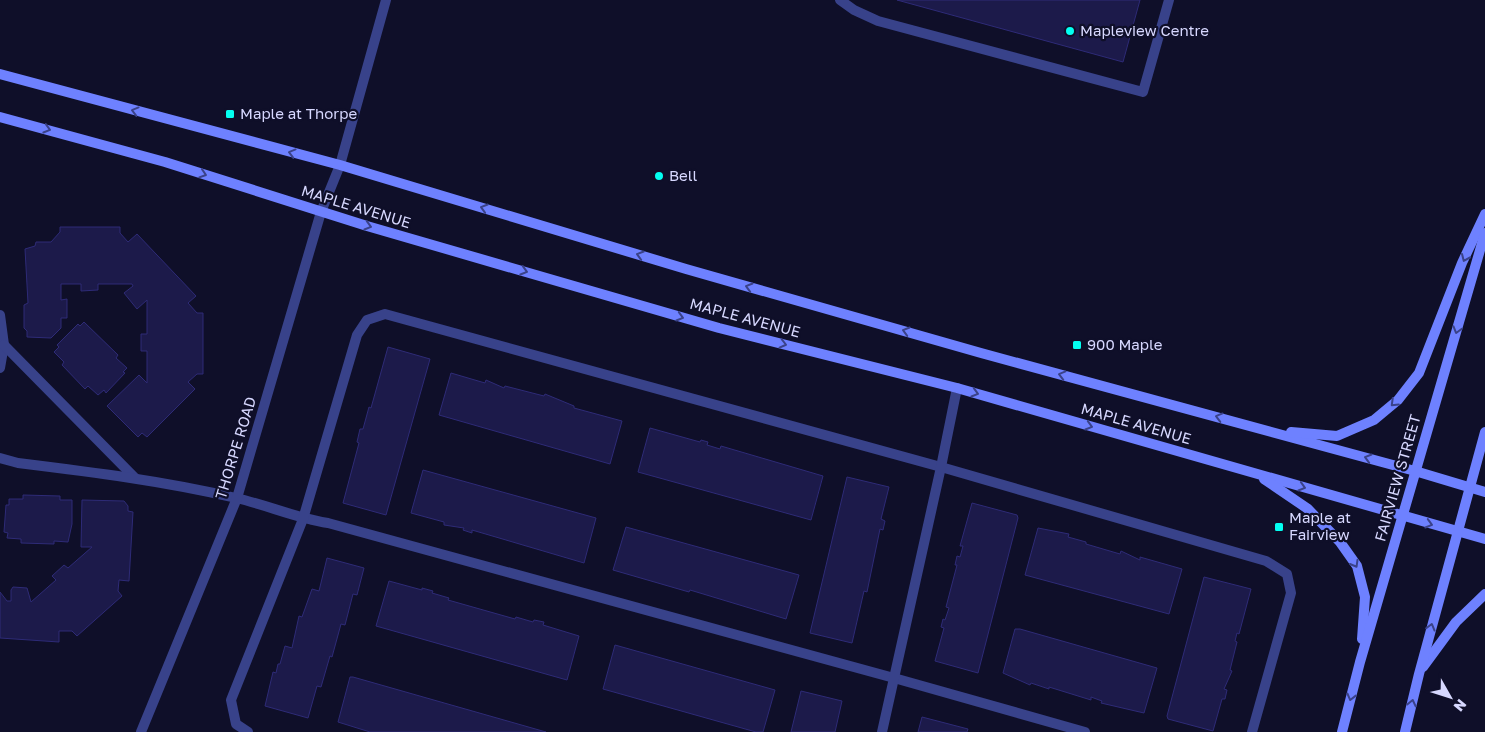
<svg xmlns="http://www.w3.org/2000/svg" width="1485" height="732" font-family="'Golos Text',sans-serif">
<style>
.building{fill:#1c1a4a;stroke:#2e2b77}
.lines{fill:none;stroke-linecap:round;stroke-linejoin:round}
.lane{stroke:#38428a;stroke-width:10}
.street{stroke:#38428a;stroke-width:10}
.secondary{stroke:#6e81ff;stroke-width:10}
.oneway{stroke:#3a4289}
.poi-dot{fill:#03fff1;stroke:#0f0f29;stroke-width:2}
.labels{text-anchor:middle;stroke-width:4.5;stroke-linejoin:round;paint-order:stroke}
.poi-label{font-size:15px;fill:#d7d8ff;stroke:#0f0f29;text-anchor:start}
.street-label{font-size:15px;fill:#d7d8ff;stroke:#0f0f29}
</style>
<rect width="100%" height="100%" fill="#0f0f29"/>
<g class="building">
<path d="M 897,0 L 1140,0 L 1123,62 Z"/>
<path d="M 60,227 L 120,227 L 120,233 L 128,242 L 137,234 L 196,296 L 188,303 L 197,313 L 203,313 L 203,374 L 197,374 L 188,382 L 195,389 L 147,437 L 142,433 L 138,437 L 107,406 L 139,375 L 147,383 L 147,351 L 141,351 L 141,334 L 147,334 L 147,300 L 137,309 L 124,293 L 133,286 L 132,284 L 98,284 L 98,290 L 81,291 L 81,284 L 61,284 L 61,300 L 67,299 L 67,318 L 61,318 L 61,328 L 51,338 L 27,337 L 27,331 L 24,328 L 24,305 L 28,303 L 25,249 L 35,246 L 36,242 L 51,242 L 60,232 Z"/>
<path d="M 84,322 L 118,355 L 116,358 L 127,368 L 123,372 L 125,373 L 106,393 L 104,390 L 98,395 L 88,386 L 85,389 L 62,365 L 64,362 L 54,352 L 59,347 L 57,345 L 78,324 L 80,326 Z"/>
<path d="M 388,347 L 430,359 L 386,515 L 343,503 L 359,443 L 357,442 L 360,429 L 363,429 L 369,407 L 371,408 Z"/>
<path d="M 451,373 L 485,383 L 486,380 L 504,388 L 505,386 L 544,396 L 545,394 L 574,406 L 574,408 L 622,421 L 610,464 L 439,415 Z"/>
<path d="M 650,428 L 700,442 L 701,440 L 708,442 L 707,445 L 720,449 L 721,446 L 823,476 L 811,520 L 638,472 Z"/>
<path d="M 423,470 L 596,518 L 584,563 L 472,530 L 472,533 L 463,530 L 464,528 L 444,525 L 444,522 L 411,513 Z"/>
<path d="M 847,477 L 889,487 L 881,519 L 885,521 L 883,530 L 880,529 L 867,592 L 864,591 L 852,643 L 810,633 Z"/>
<path d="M 23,495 L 60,496 L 60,500 L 72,500 L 72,524 L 68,542 L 54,541 L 54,544 L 21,543 L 21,539 L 7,538 L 8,533 L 4,532 L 6,505 L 9,505 L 9,499 L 23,499 Z"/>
<path d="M 82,500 L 124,501 L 128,506 L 128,511 L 133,512 L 129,581 L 119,580 L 118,591 L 122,596 L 77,636 L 72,631 L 59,631 L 59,642 L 0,638 L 0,592 L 7,601 L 11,601 L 11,590 L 13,587 L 27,588 L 31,602 L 56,580 L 52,576 L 64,565 L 68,568 L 92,547 L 81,547 Z"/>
<path d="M 972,503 L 1017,515 L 1018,518 L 978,673 L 935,661 L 944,628 L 941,627 L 943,619 L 945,620 L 949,608 L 946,607 L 957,565 L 955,565 L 957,556 L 960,557 L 963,546 L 960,546 Z"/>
<path d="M 626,527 L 799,575 L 786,619 L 690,590 L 689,592 L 613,570 Z"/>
<path d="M 1038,528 L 1069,534 L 1068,537 L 1086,542 L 1086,544 L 1120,554 L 1121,551 L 1140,560 L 1140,557 L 1182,569 L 1169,614 L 1025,575 Z"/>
<path d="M 327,558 L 364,568 L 357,595 L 353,594 L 345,625 L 341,624 L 332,657 L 330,656 L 321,687 L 317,686 L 308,718 L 265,706 L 273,672 L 276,673 L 278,664 L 280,664 L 285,646 L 292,648 L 299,616 L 302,617 L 312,589 L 319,591 Z"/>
<path d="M 1204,577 L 1251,589 L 1239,634 L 1237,633 L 1235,641 L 1237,642 L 1230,670 L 1232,671 L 1224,689 L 1227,690 L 1225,699 L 1222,699 L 1213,731 L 1168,719 L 1167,716 Z"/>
<path d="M 389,581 L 422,590 L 422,588 L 433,591 L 432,593 L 449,598 L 448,600 L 515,619 L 516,617 L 533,622 L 534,620 L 544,622 L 543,625 L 579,636 L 567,680 L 376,626 Z"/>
<path d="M 1015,629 L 1020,629 L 1157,668 L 1144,713 L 1101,703 L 1102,701 L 1091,697 L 1091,700 L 1049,687 L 1049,689 L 1031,683 L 1030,685 L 1003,673 Z"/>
<path d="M 615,645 L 775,690 L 763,732 L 756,732 L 603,689 Z"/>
<path d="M 350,677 L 353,677 L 546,732 L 370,732 L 338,722 Z"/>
<path d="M 801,691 L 842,701 L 835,732 L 791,732 Z"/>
<path d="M 922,717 L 968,729 L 967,732 L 918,732 Z"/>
</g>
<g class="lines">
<g class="lane">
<path d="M 840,0 L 854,10 L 878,21 L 1143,92 L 1169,0"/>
<path d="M 340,165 L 386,0"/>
<path d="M 0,315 L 4,345 L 0,368"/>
<path d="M 4,345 L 135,478"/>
<path d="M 0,458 L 18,463 C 91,472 164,481 236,498 C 267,505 296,518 328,523 L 894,678 L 1085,732"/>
<path d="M 248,732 L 236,724 L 231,700 L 303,519 L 357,335 L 367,320 L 385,314 L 941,467 L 1266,561 L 1287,574 L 1291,593 L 1252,732"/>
<path d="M 882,732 L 941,467 L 957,388"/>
</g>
<path class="street" d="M 141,732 L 237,498 L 321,212 L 340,165"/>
<g class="secondary">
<path d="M 0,74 L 340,165 L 686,269 L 981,353 L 1415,471 L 1485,492"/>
<path d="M 0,117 L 165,162 L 367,226 L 719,328 L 957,388 L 1485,539"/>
<path d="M 1291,432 L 1337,436 L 1374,420 L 1398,400 L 1419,373 L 1462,263 L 1485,214"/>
<path d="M 1264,479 L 1308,509 L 1340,542 L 1357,566 L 1365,597 L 1362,639"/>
<path d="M 1423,667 L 1456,622 L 1485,594"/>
<path d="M 1342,732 L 1360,662 L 1485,233"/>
<path d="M 1405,732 L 1419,674 L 1485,432"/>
</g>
</g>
<defs><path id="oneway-chevron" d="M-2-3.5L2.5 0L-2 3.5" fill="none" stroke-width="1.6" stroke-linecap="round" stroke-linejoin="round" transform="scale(1.25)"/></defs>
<g class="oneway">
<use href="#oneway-chevron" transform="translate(135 111) rotate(-165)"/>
<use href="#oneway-chevron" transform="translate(47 129) rotate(16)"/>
<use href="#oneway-chevron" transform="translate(292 153) rotate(-165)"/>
<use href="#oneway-chevron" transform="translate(203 174) rotate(18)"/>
<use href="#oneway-chevron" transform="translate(484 208) rotate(-163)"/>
<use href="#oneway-chevron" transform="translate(368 226) rotate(16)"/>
<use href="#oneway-chevron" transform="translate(640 255) rotate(-163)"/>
<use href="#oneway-chevron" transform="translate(1465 258) rotate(114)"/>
<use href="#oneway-chevron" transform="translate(524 271) rotate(16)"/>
<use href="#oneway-chevron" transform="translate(749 287) rotate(-164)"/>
<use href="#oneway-chevron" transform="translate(680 317) rotate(16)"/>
<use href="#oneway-chevron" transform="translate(1457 330) rotate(106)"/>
<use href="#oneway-chevron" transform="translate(906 331) rotate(-164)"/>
<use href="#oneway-chevron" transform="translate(783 344) rotate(14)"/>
<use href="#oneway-chevron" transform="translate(1062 375) rotate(-165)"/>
<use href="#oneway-chevron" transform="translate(975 393) rotate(16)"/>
<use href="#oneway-chevron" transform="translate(1394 403) rotate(136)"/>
<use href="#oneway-chevron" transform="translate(1219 417) rotate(-165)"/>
<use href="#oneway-chevron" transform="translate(1089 426) rotate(16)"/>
<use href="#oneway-chevron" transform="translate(1368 458) rotate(-164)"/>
<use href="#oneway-chevron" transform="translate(1302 487) rotate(17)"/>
<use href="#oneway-chevron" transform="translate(1429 524) rotate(16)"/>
<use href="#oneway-chevron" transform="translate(1355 564) rotate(60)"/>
<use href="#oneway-chevron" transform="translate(1431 627) rotate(-75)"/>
<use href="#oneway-chevron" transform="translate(1351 697) rotate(104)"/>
<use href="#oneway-chevron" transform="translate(1412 703) rotate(-77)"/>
</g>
<g class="poi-dot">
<circle cx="1070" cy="31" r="5"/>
<rect x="225" y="109" width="10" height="10" rx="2.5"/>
<circle cx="659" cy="176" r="5"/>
<rect x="1072" y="340" width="10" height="10" rx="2.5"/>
<rect x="1274" y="522" width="10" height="10" rx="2.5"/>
</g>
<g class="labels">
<g class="poi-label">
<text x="1080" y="36">Mapleview Centre</text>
<text x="240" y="119">Maple at Thorpe</text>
<text x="669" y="181">Bell</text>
<text x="1087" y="350">900 Maple</text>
<text x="1289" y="523">Maple at<tspan x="1289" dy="17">Fairview</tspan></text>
</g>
<g class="street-label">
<text transform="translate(356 207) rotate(17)" y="5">MAPLE AVENUE</text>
<text transform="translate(745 318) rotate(15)" y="5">MAPLE AVENUE</text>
<text transform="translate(1136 424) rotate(16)" y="5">MAPLE AVENUE</text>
<text transform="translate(236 448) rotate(-73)" y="5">THORPE ROAD</text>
<text transform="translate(1398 478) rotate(-74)" y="5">FAIRVIEW STREET</text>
</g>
</g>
<g transform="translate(1450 697) rotate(129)" stroke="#0f0f29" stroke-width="4" paint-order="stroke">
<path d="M0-4L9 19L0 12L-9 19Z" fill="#d7d8ff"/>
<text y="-8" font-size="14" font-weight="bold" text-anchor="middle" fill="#d7d8ff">N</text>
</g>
</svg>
